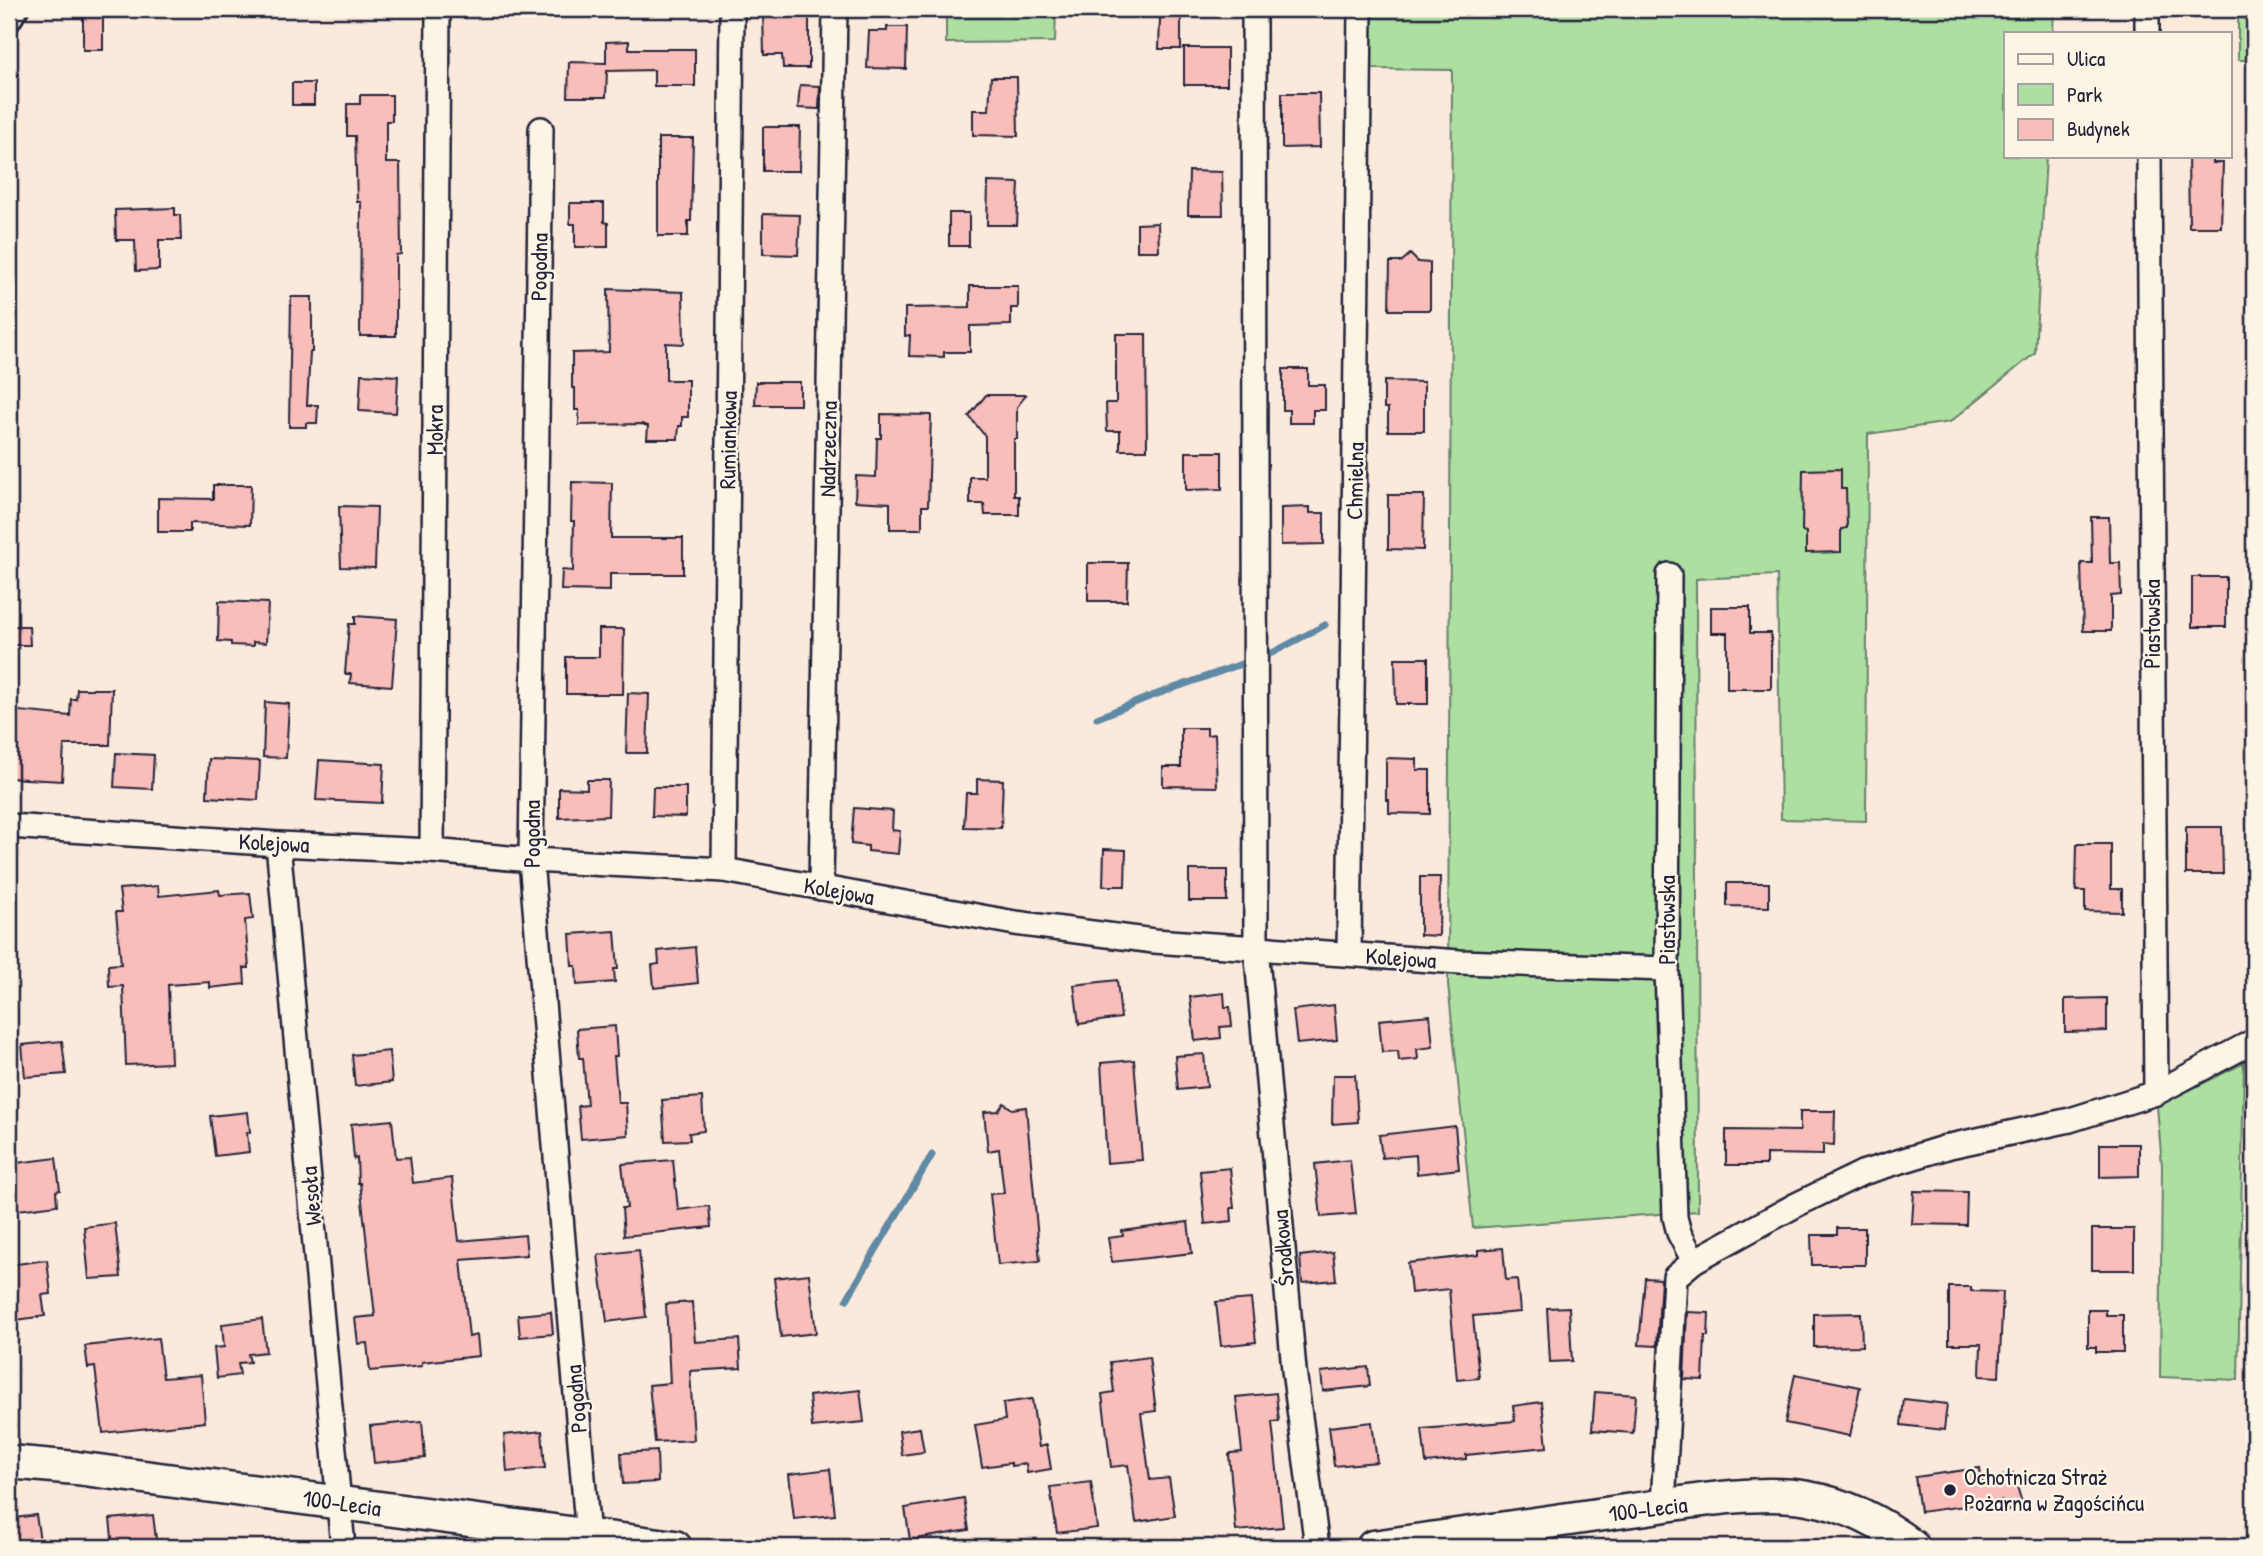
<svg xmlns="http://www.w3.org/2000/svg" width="2263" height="1556" font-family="'Patrick Hand',sans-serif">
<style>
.green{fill:#acdfa0;stroke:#67806e;stroke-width:2}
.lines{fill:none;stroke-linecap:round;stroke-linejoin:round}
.stream{stroke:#5f89a4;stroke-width:7}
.building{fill:#f9bdba;stroke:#22223b;stroke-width:2}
.lane-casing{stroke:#22223b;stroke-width:16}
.street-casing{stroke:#22223b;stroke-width:28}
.secondary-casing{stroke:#22223b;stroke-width:37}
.lane{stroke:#fcf5e5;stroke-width:10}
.street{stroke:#fcf5e5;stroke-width:23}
.secondary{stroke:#fcf5e5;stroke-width:32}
.poi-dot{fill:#22223b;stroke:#fcf5e5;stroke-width:2.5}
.labels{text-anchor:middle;stroke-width:5;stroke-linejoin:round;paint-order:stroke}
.street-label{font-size:23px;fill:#22223b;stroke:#fcf5e5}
.poi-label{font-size:23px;fill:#22223b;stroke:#fcf5e5;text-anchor:start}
</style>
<rect width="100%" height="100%" fill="#fbeadc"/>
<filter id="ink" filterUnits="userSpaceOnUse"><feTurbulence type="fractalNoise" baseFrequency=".0143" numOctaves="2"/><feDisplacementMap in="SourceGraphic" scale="14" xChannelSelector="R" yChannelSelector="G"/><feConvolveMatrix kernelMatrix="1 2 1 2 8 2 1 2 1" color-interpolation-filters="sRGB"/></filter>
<g filter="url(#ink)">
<g class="green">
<path d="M 946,9 L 1056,9 L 1055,42 L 946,43 Z"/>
<path d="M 1368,9 L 2054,9 L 2053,33 L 2006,33 L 2006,156 L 2046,156 L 2035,353 L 1950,422 L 1868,434 L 1866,821 L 1781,819 L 1777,575 L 1696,579 L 1698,1211 L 1473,1228 L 1448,984 L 1452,70 L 1369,69 Z"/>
<rect x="2238" y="9" width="16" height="51"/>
<path d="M 2244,1063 L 2238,1380 L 2160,1377 L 2162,1166 L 2157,1106 Z"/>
</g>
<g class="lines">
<g class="stream">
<path d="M 1097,718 L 1149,697 L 1272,653 L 1325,625"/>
<path d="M 847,1299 L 932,1155"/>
</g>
</g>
<g class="building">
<rect x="83" y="9" width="20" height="41"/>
<path d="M 763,11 L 809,11 L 809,68 L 783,68 L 782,55 L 764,55 Z"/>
<path d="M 1181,17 L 1181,49 L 1159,49 L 1160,18 Z"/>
<path d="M 887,27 L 907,27 L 906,69 L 867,68 L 869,31 L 887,31 Z"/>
<path d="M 629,41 L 629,49 L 695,49 L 695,86 L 654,86 L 654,70 L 607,71 L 606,97 L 568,97 L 569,62 L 606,63 L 606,42 Z"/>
<rect x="1184" y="48" width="43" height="37"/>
<path d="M 991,77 L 1017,77 L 1018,136 L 973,135 L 973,110 L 989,110 Z"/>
<rect x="292" y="83" width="22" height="22"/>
<path d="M 800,85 L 820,86 L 819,109 L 798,108 Z"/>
<path d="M 1282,93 L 1319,93 L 1320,147 L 1282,148 Z"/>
<path d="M 360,95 L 392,95 L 392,121 L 386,121 L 386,163 L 400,163 L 401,254 L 396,255 L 396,336 L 360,336 L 361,202 L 357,202 L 355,136 L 347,136 L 347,104 L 360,104 Z"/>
<path d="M 763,127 L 800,127 L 799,171 L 763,171 Z"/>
<path d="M 658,138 L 693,138 L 691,221 L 688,221 L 688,236 L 658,236 Z"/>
<path d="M 2188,156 L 2213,156 L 2213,163 L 2223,163 L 2221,227 L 2189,227 Z"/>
<path d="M 1189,171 L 1222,172 L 1223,215 L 1188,215 Z"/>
<path d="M 988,182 L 1019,183 L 1017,225 L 987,225 Z"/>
<path d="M 570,203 L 604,203 L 604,222 L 608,223 L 608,247 L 575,247 L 575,224 L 570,224 Z"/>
<path d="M 175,208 L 175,215 L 180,215 L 181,240 L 159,240 L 159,270 L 136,271 L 135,240 L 116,240 L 115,210 Z"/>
<rect x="949" y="213" width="20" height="33"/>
<path d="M 763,214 L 800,215 L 798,255 L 763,254 Z"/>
<path d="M 1158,223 L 1159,251 L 1137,251 L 1137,224 Z"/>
<path d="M 1410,254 L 1418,262 L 1430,263 L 1430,310 L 1389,310 L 1390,262 L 1401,262 Z"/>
<path d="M 970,286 L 1018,286 L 1018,308 L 1011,308 L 1011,325 L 970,326 L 970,352 L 944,352 L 944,357 L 909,356 L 910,335 L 905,336 L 905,308 L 970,307 Z"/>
<path d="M 608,289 L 683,292 L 684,344 L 666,343 L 666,380 L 688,380 L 688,417 L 682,417 L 682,426 L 679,426 L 678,439 L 647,439 L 648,426 L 642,424 L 579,425 L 579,410 L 575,410 L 575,388 L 572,388 L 572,353 L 609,352 Z"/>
<path d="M 291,297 L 312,297 L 312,352 L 310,352 L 307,405 L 318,405 L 317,423 L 306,423 L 306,427 L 289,427 Z"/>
<path d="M 1116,334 L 1146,334 L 1147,450 L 1120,450 L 1120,431 L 1107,431 L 1106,403 L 1116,403 Z"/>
<path d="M 1283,369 L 1308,369 L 1308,385 L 1325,385 L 1325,410 L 1313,410 L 1313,423 L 1289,423 L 1289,410 L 1283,410 Z"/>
<path d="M 361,374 L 398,376 L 396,413 L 359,411 Z"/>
<path d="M 1384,381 L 1424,382 L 1424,431 L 1388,431 L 1388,408 L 1384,408 Z"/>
<path d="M 756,382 L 800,382 L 800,405 L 755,405 Z"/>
<path d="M 986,395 L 1026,395 L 1017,407 L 1017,439 L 1014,439 L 1014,496 L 1019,496 L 1019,515 L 985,515 L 984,504 L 970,504 L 970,477 L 985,477 L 985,436 L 969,416 Z"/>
<path d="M 881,414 L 931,415 L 928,506 L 922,506 L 922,529 L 890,529 L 890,503 L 855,501 L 856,476 L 876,477 L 877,438 L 881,438 Z"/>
<path d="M 1186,452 L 1222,452 L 1222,489 L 1186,490 Z"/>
<path d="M 1841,469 L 1841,489 L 1846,489 L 1847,528 L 1841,529 L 1841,552 L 1806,553 L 1806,532 L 1802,531 L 1803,470 Z"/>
<path d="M 572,482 L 612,483 L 611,538 L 683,538 L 683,574 L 610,574 L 610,591 L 561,590 L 562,570 L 573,571 L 574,521 L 571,521 Z"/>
<path d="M 213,485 L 251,485 L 250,525 L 190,523 L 190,532 L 158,532 L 158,498 L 213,499 Z"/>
<path d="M 1388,495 L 1424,495 L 1423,550 L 1388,549 Z"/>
<path d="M 339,506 L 377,507 L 375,568 L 341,567 Z"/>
<path d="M 1310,507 L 1310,513 L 1324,513 L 1324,544 L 1281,545 L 1281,508 Z"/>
<path d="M 2091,517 L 2109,517 L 2110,563 L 2120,563 L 2121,595 L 2111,596 L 2111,631 L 2083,631 L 2081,563 L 2092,563 Z"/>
<path d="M 1088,563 L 1128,563 L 1127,601 L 1088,601 Z"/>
<rect x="2192" y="577" width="34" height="50"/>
<path d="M 219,601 L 268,603 L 266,643 L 253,642 L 253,646 L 231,645 L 231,642 L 218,641 Z"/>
<path d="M 1711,607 L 1750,607 L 1750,633 L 1771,633 L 1771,689 L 1727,689 L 1727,633 L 1711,633 Z"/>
<path d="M 355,616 L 397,619 L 392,686 L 350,683 L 351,674 L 345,674 L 349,624 L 355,624 Z"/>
<path d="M 9,626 L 29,626 L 30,645 L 9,645 Z"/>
<path d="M 599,629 L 624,629 L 623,694 L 566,694 L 566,657 L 599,657 Z"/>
<path d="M 1395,658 L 1428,658 L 1428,704 L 1396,704 Z"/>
<path d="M 77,689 L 112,689 L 110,745 L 64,745 L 62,781 L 9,778 L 9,710 L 70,716 L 71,699 L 76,699 Z"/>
<path d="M 628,693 L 649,694 L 647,753 L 626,753 Z"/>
<path d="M 265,702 L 289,704 L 286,758 L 263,757 Z"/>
<path d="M 1181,728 L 1207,728 L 1207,735 L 1215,734 L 1217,787 L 1163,786 L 1163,767 L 1181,767 Z"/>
<path d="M 116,753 L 154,755 L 152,789 L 114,787 Z"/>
<path d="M 1386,758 L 1417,759 L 1417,770 L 1430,770 L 1430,814 L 1389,813 L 1389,800 L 1386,800 Z"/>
<path d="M 209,759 L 260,761 L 258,800 L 207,797 Z"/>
<path d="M 319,760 L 384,764 L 382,803 L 316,800 Z"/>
<path d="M 977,779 L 1003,780 L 1001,828 L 964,827 L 966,793 L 977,793 Z"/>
<path d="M 587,780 L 609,780 L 608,816 L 559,818 L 559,788 L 587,789 Z"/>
<path d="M 653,787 L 686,787 L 686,817 L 652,816 Z"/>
<path d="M 854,808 L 893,811 L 892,830 L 900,831 L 898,854 L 868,851 L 868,846 L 851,844 Z"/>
<path d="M 2186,827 L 2222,827 L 2223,874 L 2186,874 Z"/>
<path d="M 2077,844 L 2111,844 L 2111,889 L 2122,889 L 2122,912 L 2085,911 L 2085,891 L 2076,891 Z"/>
<path d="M 1104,849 L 1126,850 L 1125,886 L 1103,886 Z"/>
<rect x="1189" y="870" width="38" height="31"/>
<path d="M 1420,877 L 1440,877 L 1439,936 L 1420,935 Z"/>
<path d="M 1727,883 L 1769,883 L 1769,907 L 1727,906 Z"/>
<path d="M 158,886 L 159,896 L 219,890 L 220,895 L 250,893 L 253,919 L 245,920 L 249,968 L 244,968 L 245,984 L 210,988 L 210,982 L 168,985 L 171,1063 L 126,1065 L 123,986 L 109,987 L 108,965 L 121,964 L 116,912 L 122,912 L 119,889 Z"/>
<path d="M 615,931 L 618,969 L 614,969 L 615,982 L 577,985 L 576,966 L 572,966 L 570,934 Z"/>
<path d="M 695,947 L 698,983 L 654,988 L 652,965 L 659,964 L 658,951 Z"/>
<path d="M 1117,980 L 1121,1018 L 1079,1024 L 1074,985 Z"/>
<path d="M 1224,993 L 1225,1007 L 1230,1007 L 1232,1026 L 1220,1027 L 1221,1038 L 1195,1041 L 1190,997 Z"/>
<path d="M 2107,998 L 2107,1031 L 2065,1032 L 2065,999 Z"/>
<path d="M 1334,1005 L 1337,1040 L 1297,1044 L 1293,1010 Z"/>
<path d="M 1430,1015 L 1433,1047 L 1417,1049 L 1418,1059 L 1409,1060 L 1399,1061 L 1398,1051 L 1382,1052 L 1379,1020 Z"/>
<path d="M 615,1026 L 617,1056 L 614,1056 L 618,1103 L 626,1103 L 628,1135 L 581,1139 L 578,1106 L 587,1105 L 583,1058 L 579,1058 L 577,1029 Z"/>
<path d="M 62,1041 L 66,1074 L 25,1077 L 22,1045 Z"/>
<path d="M 389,1051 L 392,1082 L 355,1086 L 352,1055 Z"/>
<path d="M 1204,1054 L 1207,1087 L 1178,1090 L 1175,1056 Z"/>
<path d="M 1134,1060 L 1142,1160 L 1107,1163 L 1101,1063 Z"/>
<path d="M 1333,1075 L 1355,1075 L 1358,1122 L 1332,1124 Z"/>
<path d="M 702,1097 L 704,1131 L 689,1133 L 690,1140 L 665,1141 L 662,1100 Z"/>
<path d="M 1004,1103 L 1012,1109 L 1026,1107 L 1040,1261 L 998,1265 L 990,1194 L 1004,1193 L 999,1149 L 988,1151 L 984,1112 L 998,1111 Z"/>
<path d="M 1800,1111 L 1835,1111 L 1834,1145 L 1823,1144 L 1823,1155 L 1766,1154 L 1766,1165 L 1726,1165 L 1726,1130 L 1800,1131 Z"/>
<path d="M 248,1112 L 250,1132 L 247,1132 L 249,1152 L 215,1156 L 210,1116 Z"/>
<path d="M 392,1120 L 396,1158 L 410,1157 L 413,1183 L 452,1178 L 459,1241 L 525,1235 L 527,1255 L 461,1260 L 469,1337 L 477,1335 L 479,1356 L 422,1362 L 422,1366 L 370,1371 L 367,1343 L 358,1344 L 355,1318 L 375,1316 L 360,1183 L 358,1183 L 357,1158 L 354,1159 L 351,1124 Z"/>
<path d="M 1455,1126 L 1459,1169 L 1417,1174 L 1416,1155 L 1382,1158 L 1379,1135 Z"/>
<path d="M 2100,1144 L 2139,1144 L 2139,1176 L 2100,1177 Z"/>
<path d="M 56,1158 L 60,1190 L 56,1191 L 57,1205 L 10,1211 L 9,1164 Z"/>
<path d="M 673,1160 L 678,1210 L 709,1206 L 711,1227 L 624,1236 L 622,1208 L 627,1208 L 622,1164 Z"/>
<path d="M 1350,1160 L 1356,1214 L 1321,1217 L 1315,1164 Z"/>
<path d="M 1230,1168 L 1234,1208 L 1231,1208 L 1232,1221 L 1205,1224 L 1200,1171 Z"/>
<path d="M 1914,1191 L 1967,1192 L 1966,1225 L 1912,1224 Z"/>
<path d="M 1188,1222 L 1192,1253 L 1112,1262 L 1108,1238 L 1123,1236 L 1122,1231 Z"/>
<path d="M 115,1223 L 121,1277 L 89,1279 L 84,1227 Z"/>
<path d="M 1837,1228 L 1865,1228 L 1865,1265 L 1812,1265 L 1811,1235 L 1837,1235 Z"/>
<rect x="2092" y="1229" width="42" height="41"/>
<path d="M 1503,1248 L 1506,1280 L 1517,1279 L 1520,1312 L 1473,1316 L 1479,1378 L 1457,1380 L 1449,1289 L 1411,1293 L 1408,1263 L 1478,1255 L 1478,1250 Z"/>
<path d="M 639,1250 L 646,1317 L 607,1322 L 598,1255 Z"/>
<path d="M 1333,1252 L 1336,1280 L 1302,1283 L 1300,1256 Z"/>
<path d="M 47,1260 L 51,1294 L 42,1295 L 45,1316 L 9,1321 L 9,1265 Z"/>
<path d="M 809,1274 L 816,1333 L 781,1337 L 774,1278 Z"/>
<path d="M 1645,1278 L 1661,1279 L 1657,1346 L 1639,1345 Z"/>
<path d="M 1949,1287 L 1971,1287 L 1971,1291 L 2003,1292 L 1999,1377 L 1980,1376 L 1981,1344 L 1949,1344 Z"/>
<path d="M 1251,1299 L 1256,1342 L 1221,1346 L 1216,1302 Z"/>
<path d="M 692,1302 L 695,1342 L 739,1339 L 741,1368 L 690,1371 L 694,1440 L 655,1442 L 649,1385 L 670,1383 L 666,1304 Z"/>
<path d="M 1569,1307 L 1572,1361 L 1550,1362 L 1547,1308 Z"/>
<path d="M 2088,1310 L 2106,1310 L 2106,1315 L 2123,1315 L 2123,1352 L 2096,1352 L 2096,1347 L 2088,1347 Z"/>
<path d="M 551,1312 L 553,1334 L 520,1337 L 518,1315 Z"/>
<path d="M 1687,1312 L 1709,1313 L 1708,1336 L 1705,1336 L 1703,1380 L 1684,1379 Z"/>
<path d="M 1861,1313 L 1862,1346 L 1814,1347 L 1814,1314 Z"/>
<path d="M 262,1319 L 266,1352 L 248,1354 L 250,1362 L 238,1363 L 240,1375 L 217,1378 L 214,1348 L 224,1347 L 222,1324 Z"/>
<path d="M 158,1338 L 163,1378 L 201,1375 L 205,1422 L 103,1433 L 95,1367 L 88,1368 L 85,1346 Z"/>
<path d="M 1149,1357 L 1156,1411 L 1141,1413 L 1150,1480 L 1169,1478 L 1175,1516 L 1136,1522 L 1128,1465 L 1111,1467 L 1102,1394 L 1114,1392 L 1110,1362 Z"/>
<path d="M 1368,1367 L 1370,1386 L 1323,1391 L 1321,1372 Z"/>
<path d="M 1795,1374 L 1860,1387 L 1850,1436 L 1785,1423 Z"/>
<path d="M 860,1390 L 864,1422 L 812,1427 L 809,1396 Z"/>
<path d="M 1595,1392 L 1636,1395 L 1633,1433 L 1592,1430 Z"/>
<path d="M 1276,1393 L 1279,1421 L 1272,1422 L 1283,1527 L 1236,1531 L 1229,1455 L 1231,1453 L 1242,1452 L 1236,1397 Z"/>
<path d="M 1032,1399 L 1039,1447 L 1047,1445 L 1051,1469 L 1027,1473 L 1026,1464 L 1011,1466 L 1011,1463 L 982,1467 L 975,1425 L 1005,1420 L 1003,1403 Z"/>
<path d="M 1904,1399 L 1947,1404 L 1944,1430 L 1901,1425 Z"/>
<path d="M 1542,1402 L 1547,1447 L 1466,1455 L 1466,1459 L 1426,1463 L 1422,1429 L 1515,1421 L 1513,1406 Z"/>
<path d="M 422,1421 L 425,1458 L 374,1463 L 370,1426 Z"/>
<path d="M 1372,1422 L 1377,1462 L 1334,1466 L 1329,1427 Z"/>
<path d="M 920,1428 L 924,1452 L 902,1455 L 899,1431 Z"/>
<path d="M 542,1431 L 545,1468 L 507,1472 L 504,1435 Z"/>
<path d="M 657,1451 L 658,1482 L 623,1484 L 621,1453 Z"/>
<path d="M 1980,1468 L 1982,1483 L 2013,1473 L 2023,1506 L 2005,1512 L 2002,1501 L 1920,1512 L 1915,1477 Z"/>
<path d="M 830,1469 L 835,1515 L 794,1519 L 789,1474 Z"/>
<path d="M 1091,1482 L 1097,1528 L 1057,1533 L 1050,1487 Z"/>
<path d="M 964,1498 L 969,1530 L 910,1540 L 905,1508 Z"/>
<path d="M 36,1515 L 41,1547 L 9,1547 L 9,1519 Z"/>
<path d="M 153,1515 L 157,1547 L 113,1547 L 110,1519 Z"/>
</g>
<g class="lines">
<g class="lane-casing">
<path id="lane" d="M 9,31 L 23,9"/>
</g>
<g class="street-casing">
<g id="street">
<path d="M 1254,9 L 1256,947 L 1294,1370 L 1317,1547"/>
<path d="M 2147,9 L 2147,33"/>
<path d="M 541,129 L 531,860 L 588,1537"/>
<path d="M 2149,156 L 2156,1093"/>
<path d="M 1669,575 L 1667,969 L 1675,1217 L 1679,1233 L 1694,1261"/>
<path d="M 9,826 L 278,844 L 432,851 L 531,860 L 724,870 L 1015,923 L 1154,941 L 1460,962 L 1667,969"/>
<path d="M 278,844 L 343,1547"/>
<path d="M 432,851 L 438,9"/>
<path d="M 724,870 L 732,9"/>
<path d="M 821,888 L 835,9"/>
<path d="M 1349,954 L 1360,9"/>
<path d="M 1663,1506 L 1675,1277 L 1694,1261 L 1796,1205 L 1862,1173 L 1950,1146 L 2070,1120 L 2156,1093 L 2254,1041"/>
</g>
</g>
<g class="secondary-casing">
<g id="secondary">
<path d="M 9,1462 L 76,1468 L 675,1547"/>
<path d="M 1373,1547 C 1459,1535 1546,1522 1632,1510 C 1683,1503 1758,1489 1808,1498 C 1848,1505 1881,1522 1913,1547"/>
</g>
</g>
<use href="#lane" class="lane"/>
<use href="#street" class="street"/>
<use href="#secondary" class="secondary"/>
</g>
</g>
<circle class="poi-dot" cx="1950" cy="1490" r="7"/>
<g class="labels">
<g class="street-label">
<text transform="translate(539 267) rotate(-89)" y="8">Pogodna</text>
<text transform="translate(435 430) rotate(-90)" y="8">Mokra</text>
<text transform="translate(728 440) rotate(-89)" y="8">Rumiankowa</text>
<text transform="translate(828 449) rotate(-89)" y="8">Nadrzeczna</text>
<text transform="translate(1355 481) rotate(-89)" y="8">Chmielna</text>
<text transform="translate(2152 624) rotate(-90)" y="8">Piastowska</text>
<text transform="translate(532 834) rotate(-90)" y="8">Pogodna</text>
<text transform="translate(274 843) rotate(3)" y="8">Kolejowa</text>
<text transform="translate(839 891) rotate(10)" y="8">Kolejowa</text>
<text transform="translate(1667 920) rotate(-90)" y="8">Piastowska</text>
<text transform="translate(1401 958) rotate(4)" y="8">Kolejowa</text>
<text transform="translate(311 1196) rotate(-95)" y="8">Wesoła</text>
<text transform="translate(1283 1248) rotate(-95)" y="8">Środkowa</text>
<text transform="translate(576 1399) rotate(-95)" y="8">Pogodna</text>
<text transform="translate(342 1503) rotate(8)" y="8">100-Lecia</text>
<text transform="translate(1648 1509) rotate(-7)" y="8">100-Lecia</text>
</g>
<g class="poi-label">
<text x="1964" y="1485">Ochotnicza Straż<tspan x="1964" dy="26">Pożarna w Zagościńcu</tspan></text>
</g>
</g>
<rect width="2263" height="1556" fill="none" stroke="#fcf5e5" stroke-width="35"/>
<rect x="18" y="18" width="2228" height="1521" fill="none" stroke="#22223b" stroke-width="2.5" filter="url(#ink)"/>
<rect x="2004" y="32" width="228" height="126" fill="#fcf5e5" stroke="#a5a1a1" stroke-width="2"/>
<rect x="2018" y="54" width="35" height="10" fill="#fcf5e5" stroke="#a5a1a1" stroke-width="2"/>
<text x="2067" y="66" font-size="21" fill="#22223b">Ulica</text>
<rect x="2018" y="84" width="35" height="21" fill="#acdfa0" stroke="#a5a1a1" stroke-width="2"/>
<text x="2067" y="102" font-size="21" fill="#22223b">Park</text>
<rect x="2018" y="119" width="35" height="21" fill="#f9bdba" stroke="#a5a1a1" stroke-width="2"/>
<text x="2067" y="136" font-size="21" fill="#22223b">Budynek</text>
</svg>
